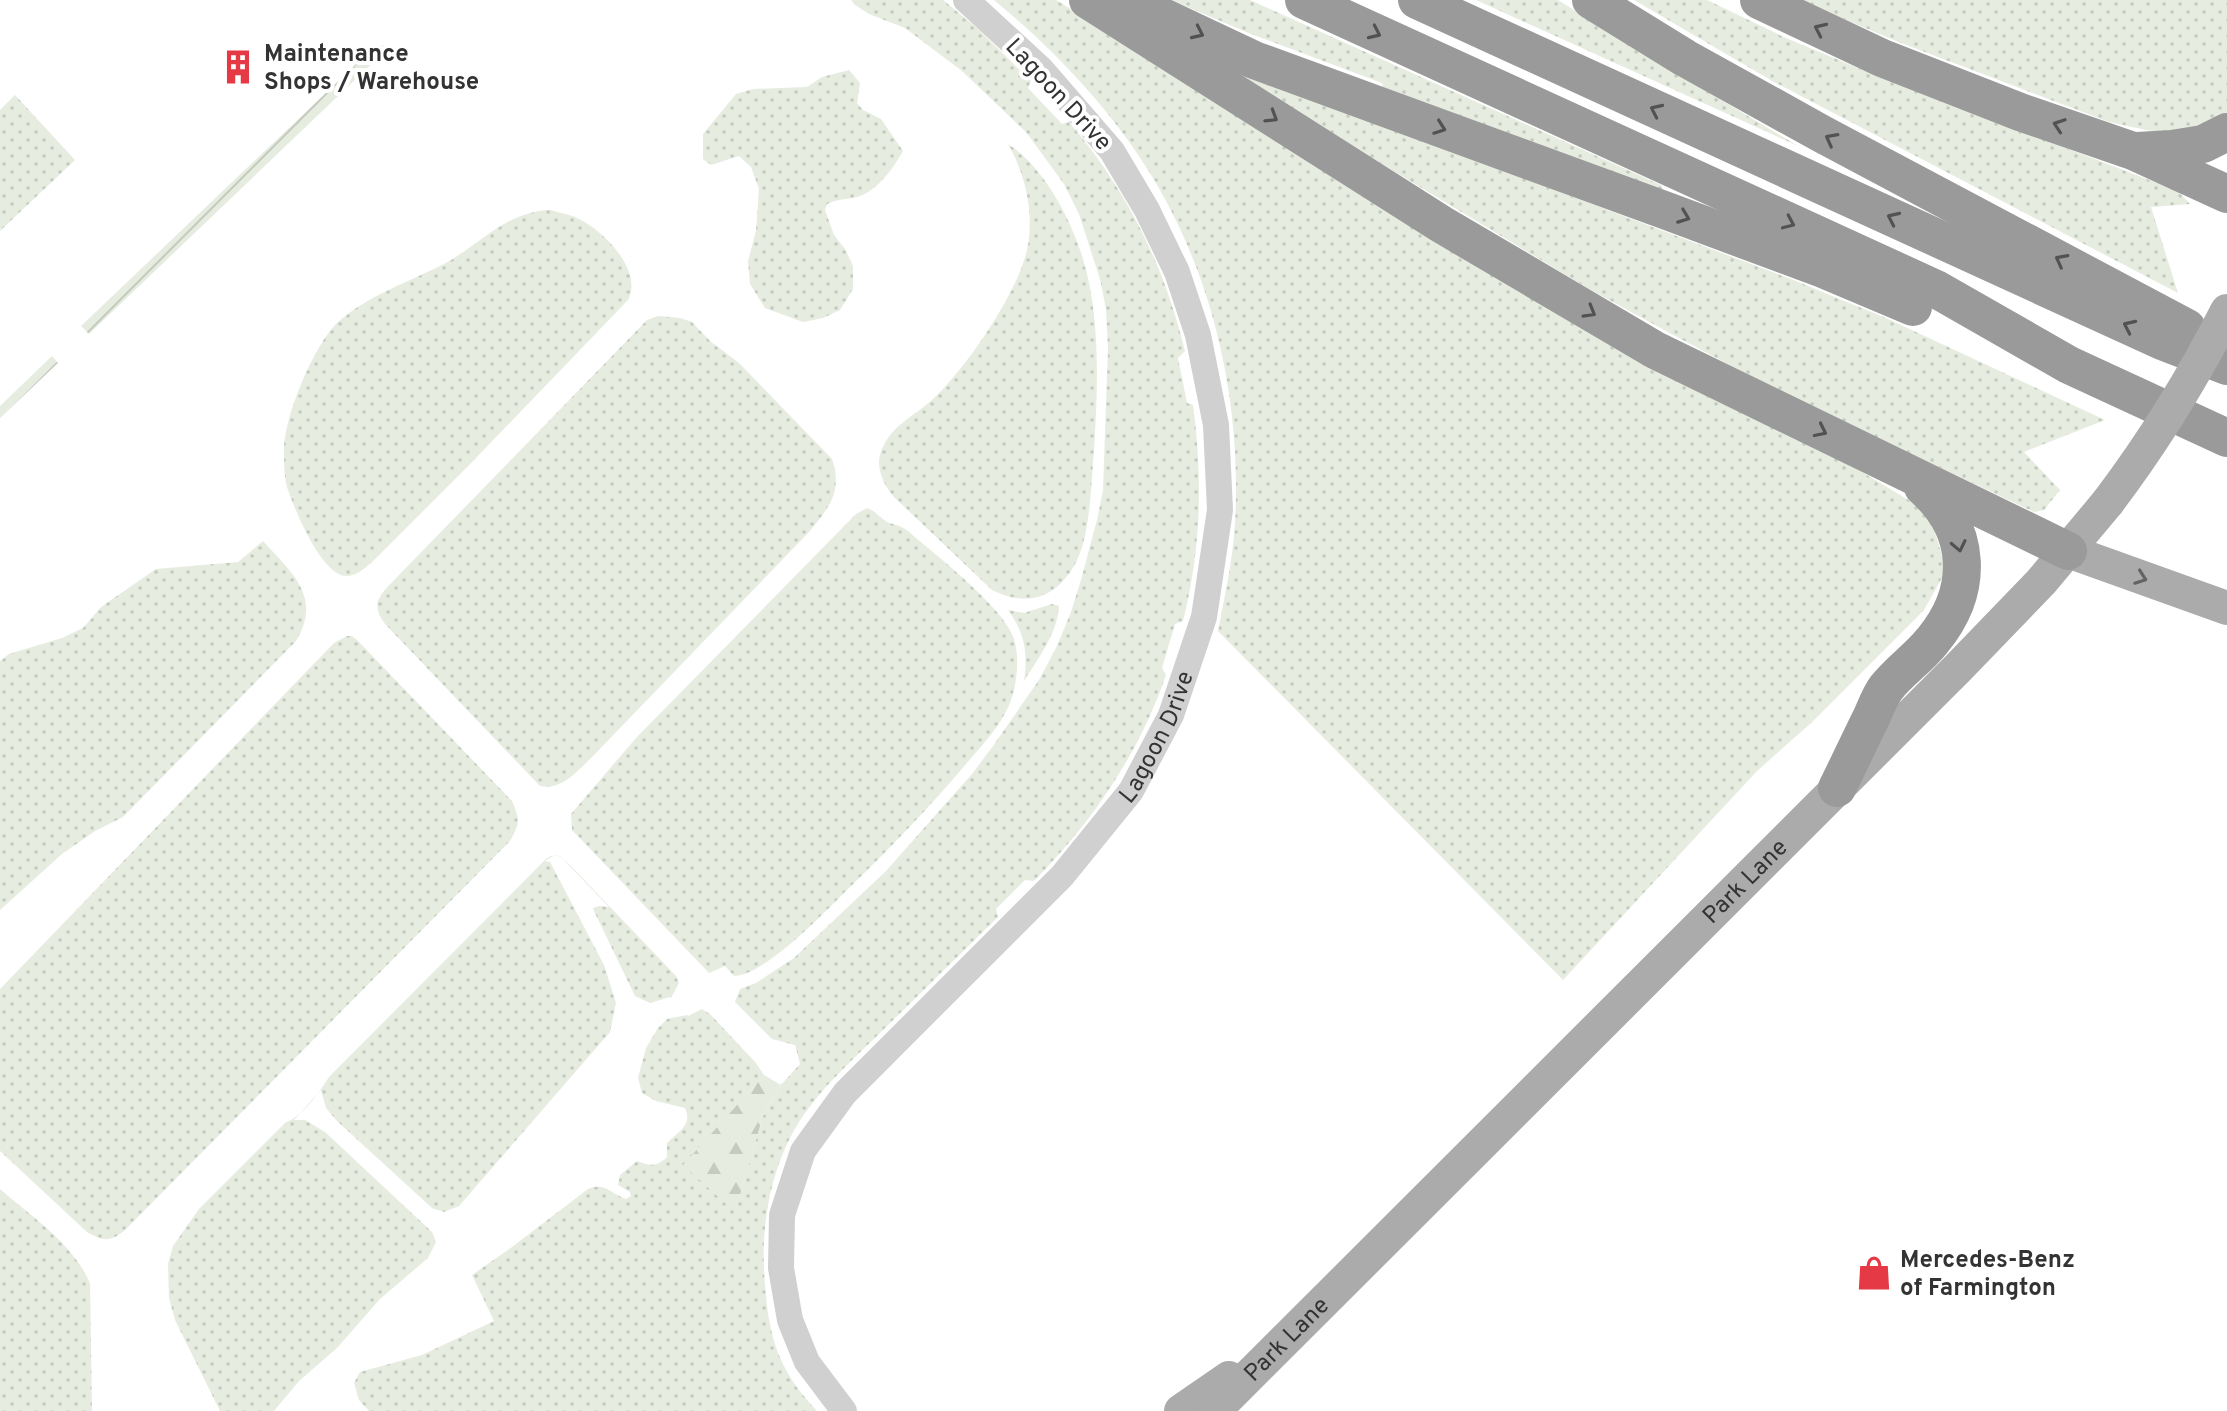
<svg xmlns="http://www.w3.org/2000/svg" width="2227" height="1411" font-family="Overpass,sans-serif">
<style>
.grass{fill:url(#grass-dots)}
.forest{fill:url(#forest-firs)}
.garden{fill:url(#garden-furrows)}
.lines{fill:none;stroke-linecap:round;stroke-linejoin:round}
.minor{stroke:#d0d0d0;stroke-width:26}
.major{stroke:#ababab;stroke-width:34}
.highway{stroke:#9a9a9a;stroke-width:38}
.major-bridge{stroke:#ababab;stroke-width:34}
.oneway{stroke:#525252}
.oneway2{stroke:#636363}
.labels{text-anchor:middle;stroke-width:8;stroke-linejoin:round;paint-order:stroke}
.poi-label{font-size:24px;font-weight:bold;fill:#333;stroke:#fff;text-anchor:start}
.street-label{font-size:24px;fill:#333;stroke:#fff}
</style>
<defs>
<pattern id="grass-dots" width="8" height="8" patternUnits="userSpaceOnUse" patternTransform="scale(2)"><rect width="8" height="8" fill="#e6ecdf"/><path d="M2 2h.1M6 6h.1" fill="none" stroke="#c6cbc0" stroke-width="1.8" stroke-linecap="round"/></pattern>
<pattern id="forest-firs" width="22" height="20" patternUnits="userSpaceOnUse" patternTransform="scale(2)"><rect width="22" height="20" fill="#e6ecdf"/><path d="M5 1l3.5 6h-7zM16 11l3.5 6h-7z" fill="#c6cbc0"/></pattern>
<pattern id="garden-furrows" width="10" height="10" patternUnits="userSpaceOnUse" patternTransform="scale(2)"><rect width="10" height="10" fill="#e6ecdf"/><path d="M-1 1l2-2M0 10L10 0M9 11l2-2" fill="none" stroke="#c6cbc0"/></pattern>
</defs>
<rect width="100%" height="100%" fill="#fff"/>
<g class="grass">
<path d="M 851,0 L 943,0 L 977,28 L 1031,81 L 1028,88 L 1062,124 L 1069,122 C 1127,190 1164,265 1185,351 L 1178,358 L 1187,403 L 1193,405 C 1203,478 1201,550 1183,621 L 1175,624 L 1162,668 L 1166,675 C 1139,754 1092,822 1034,881 L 1025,880 L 996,909 L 998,917 C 960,954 923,991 885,1028 C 856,1057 822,1086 799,1122 C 769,1170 760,1230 765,1285 C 769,1339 779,1371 817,1411 L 369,1411 L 359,1400 L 354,1383 L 360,1372 L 422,1355 L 494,1321 L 472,1275 L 512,1247 L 588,1189 C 606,1182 610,1194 626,1199 L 631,1196 L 630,1192 L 618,1185 L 620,1175 L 637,1161 C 650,1166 657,1167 667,1157 L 667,1143 C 678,1132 693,1125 685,1108 L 656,1101 L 642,1093 L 638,1078 L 646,1048 L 658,1028 L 667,1019 L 687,1015 L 670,997 L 650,1003 L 635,996 L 594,911 L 593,908 L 599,906 L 609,907 L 561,857 L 555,855 L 545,861 L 550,862 L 604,965 L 616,1003 L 610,1032 L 459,1206 L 444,1212 L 432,1208 L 337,1121 L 326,1108 L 321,1090 L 294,1120 L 305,1120 L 325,1132 L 432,1232 L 436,1242 L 428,1258 L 380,1299 L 337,1348 L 299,1381 L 274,1411 L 220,1411 L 175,1320 L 169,1298 L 168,1264 L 173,1246 L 199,1209 L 285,1123 C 304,1115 318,1094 329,1077 L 546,859 C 556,851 562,858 570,865 L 676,976 L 679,983 L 671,998 L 688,1016 L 702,1009 L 710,1014 L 756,1063 L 764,1075 L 684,1165 L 735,1211 L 763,1116 L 781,1085 L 800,1064 L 795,1045 L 772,1039 L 735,1002 L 740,989 L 756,983 L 794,958 L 886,871 L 972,774 L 993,746 L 1039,680 L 1057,646 L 1071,612 L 1081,580 L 1097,520 L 1103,490 L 1108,349 L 1106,309 L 1100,279 L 1079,214 L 1064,184 L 1026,132 L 962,71 L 905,28 L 869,14 L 855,5 Z"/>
<path d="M 994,0 L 1056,0 L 1161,64 L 1852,466 L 1915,504 L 1927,517 L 1935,532 L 1943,560 L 1943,576 L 1924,610 L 1811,723 L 1757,771 L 1563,980 L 1218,631 C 1225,595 1233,559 1235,523 C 1242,401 1213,273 1148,170 C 1108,106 1052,48 994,0 Z"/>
<path d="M 1171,0 L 1250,0 L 1661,185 L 1663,190 L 1383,87 L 1382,83 L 1251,34 Z"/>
<path d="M 1476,0 L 1558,0 L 1618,38 L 1798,146 Z"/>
<path d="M 1634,0 L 1707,0 L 1786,38 L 1870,73 L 2178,191 L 2190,204 L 2151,207 L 2178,293 L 1774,82 Z"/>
<path d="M 1799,0 L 2227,0 L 2227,116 L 2220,121 L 2174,133 L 2146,130 L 2109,122 L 1896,41 Z"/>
<path d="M 849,70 L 860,83 L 857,103 L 863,110 L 881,119 L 903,151 C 892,170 875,195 852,198 C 841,200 838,199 827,204 L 825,210 L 834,235 L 845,249 L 853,266 L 853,289 L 840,310 L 823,318 L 803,322 L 765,308 L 750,284 L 748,261 L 756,231 L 759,189 L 751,167 L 739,156 L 711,165 L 703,159 L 703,134 L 736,94 L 753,89 L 807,87 L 822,77 Z"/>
<path d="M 1249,75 L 1791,279 L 1886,318 L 2105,420 L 2024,452 L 2060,490 L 2044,510 L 2034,512 L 1776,390 L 1677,337 L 1589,289 L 1246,82 Z"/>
<path d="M 15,95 L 75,160 L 0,231 L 0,110 Z"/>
<path d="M 1008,144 C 1044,167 1071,219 1083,259 C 1103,324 1097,409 1092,477 C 1090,503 1088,542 1074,566 C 1055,599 1025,607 992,590 L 894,497 C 884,486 875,467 881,452 C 890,426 913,417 932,400 C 965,370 1021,289 1028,245 C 1034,211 1025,173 1008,144 Z"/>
<path d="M 551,210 C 559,213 567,214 575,217 C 601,228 644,270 628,300 L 474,460 L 372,562 C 364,569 356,576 346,576 C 321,575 294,508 287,487 C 284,477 284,462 284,451 C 284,417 313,347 337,323 C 368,295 407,283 444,264 C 480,245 506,211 551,210 Z"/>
<path d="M 658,316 L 680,318 L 692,322 L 710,341 L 739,363 L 832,459 C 843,491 829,508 809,532 L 593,756 C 578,770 562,791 540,786 L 386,625 C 367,601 383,593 400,574 L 647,320 Z"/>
<path d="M 867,508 C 876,511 881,519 889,523 C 897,525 901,526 908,531 C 934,554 1004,607 1014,639 C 1020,658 1017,687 1009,705 C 1001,725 980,748 966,764 C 929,808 890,848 849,888 C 825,912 791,947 762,965 C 754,970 745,975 734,976 L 725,966 L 709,973 L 572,830 L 571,814 L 636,738 L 856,514 Z"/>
<path d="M 263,541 C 291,572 323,597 296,641 L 123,817 L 95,831 L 62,854 L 0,910 L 0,661 L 9,654 L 62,638 L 83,628 L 101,607 L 156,569 L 238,562 Z"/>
<path d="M 1052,604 L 1059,606 C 1058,632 1038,659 1024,681 C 1028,653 1025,633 1008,610 L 1024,613 Z"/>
<path d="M 347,636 L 352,636 L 358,641 L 512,801 C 520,820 520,823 510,841 L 126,1229 C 111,1242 104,1242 87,1232 L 0,1151 L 0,989 L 334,643 Z"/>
<path d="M 0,1189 C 32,1217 73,1244 90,1283 L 92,1411 L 0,1411 Z"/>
</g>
<path class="forest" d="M 764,1075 L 781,1085 L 763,1116 L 735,1212 L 683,1165 Z"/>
<g class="garden">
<path d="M 385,45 L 382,54 L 89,334 L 81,326 L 374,47 Z"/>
<path d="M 52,356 L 58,363 L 0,418 L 0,406 Z"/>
</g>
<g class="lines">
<path class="minor" id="s1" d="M 844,1411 L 807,1362 L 790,1320 L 781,1268 L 782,1215 L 803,1151 L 845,1093 L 1062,876 L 1131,791 L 1171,715 L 1204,617 L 1220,510 L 1216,425 L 1198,335 L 1177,272 L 1147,210 L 1112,151 L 1041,69 L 966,0"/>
<g class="major">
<path d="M 2068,551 L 2227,608"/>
<path d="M 1181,1411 L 1229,1378"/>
<path id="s2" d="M 1214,1411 L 1959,667 L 2041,582 L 2108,502"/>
</g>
<g class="highway">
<path d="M 1088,0 L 1441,224 L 1655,350 L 2068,551"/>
<path d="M 1127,0 L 1254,60 L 1667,211 L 1823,269 L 1913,307"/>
<path d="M 1304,0 L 1936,289 L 2069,365 L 2227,438"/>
<path d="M 1417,0 L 2162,341 L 2227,366"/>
<path d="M 1591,0 L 1685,58 L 1822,134 L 2187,328"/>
<path d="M 1759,0 L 1882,58 L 2020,112 L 2133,151 L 2227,194"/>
<path d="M 2137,151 L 2172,149 L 2203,144 L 2227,132"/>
<path d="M 1837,788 C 1849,764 1860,740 1872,716 C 1876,707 1880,696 1886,688 C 1899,671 1919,658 1933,640 C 1974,590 1972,530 1923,487"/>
</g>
<path class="major-bridge" d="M 2108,502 C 2154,441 2193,378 2227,311"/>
</g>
<defs><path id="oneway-chevron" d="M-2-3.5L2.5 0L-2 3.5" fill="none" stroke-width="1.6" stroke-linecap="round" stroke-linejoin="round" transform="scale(2)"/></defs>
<g class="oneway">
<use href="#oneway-chevron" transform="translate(1820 29) rotate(-155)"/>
<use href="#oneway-chevron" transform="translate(1198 33) rotate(25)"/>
<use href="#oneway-chevron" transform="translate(1375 33) rotate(25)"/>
<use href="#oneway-chevron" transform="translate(1656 110) rotate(-155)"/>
<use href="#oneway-chevron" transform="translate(1272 117) rotate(32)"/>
<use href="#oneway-chevron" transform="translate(2059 125) rotate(-161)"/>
<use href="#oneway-chevron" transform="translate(1440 128) rotate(20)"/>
<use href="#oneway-chevron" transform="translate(1831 139) rotate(-152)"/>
<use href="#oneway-chevron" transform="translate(1684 217) rotate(21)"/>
<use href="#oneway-chevron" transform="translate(1893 218) rotate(-155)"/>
<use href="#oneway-chevron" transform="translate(1789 223) rotate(24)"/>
<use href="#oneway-chevron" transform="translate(2061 260) rotate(-152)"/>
<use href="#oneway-chevron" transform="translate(1590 312) rotate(30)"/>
<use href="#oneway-chevron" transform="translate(2129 326) rotate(-155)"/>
<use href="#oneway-chevron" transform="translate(1821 431) rotate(26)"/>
<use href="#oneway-chevron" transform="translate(1959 546) rotate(78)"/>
</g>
<use class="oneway2" href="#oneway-chevron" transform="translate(2141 578) rotate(20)"/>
<defs>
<g id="building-bare" transform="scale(2.76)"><path d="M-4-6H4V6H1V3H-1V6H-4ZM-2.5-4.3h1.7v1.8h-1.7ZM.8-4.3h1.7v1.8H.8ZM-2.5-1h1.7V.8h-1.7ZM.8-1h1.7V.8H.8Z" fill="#e63946" stroke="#fff" stroke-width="2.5" paint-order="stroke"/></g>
<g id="shop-bare" transform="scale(2.76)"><path d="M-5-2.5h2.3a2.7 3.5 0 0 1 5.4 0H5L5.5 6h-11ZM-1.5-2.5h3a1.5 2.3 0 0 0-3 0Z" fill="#e63946" stroke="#fff" stroke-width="2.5" paint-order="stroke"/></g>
</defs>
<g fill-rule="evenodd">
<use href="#building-bare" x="238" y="67"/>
<use href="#shop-bare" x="1874" y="1273"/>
</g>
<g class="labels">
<g class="poi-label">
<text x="264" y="61">Maintenance<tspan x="264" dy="28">Shops / Warehouse</tspan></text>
<text x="1900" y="1267">Mercedes-Benz<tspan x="1900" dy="28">of Farmington</tspan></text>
</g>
<g class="street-label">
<text transform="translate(1059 94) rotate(47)" y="8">Lagoon Drive</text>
<text dy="8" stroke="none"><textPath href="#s1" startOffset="828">Lagoon Drive</textPath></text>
<text dy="8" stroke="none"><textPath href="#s2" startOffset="750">Park Lane</textPath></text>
<text dy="8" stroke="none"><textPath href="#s2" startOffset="102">Park Lane</textPath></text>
</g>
</g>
</svg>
